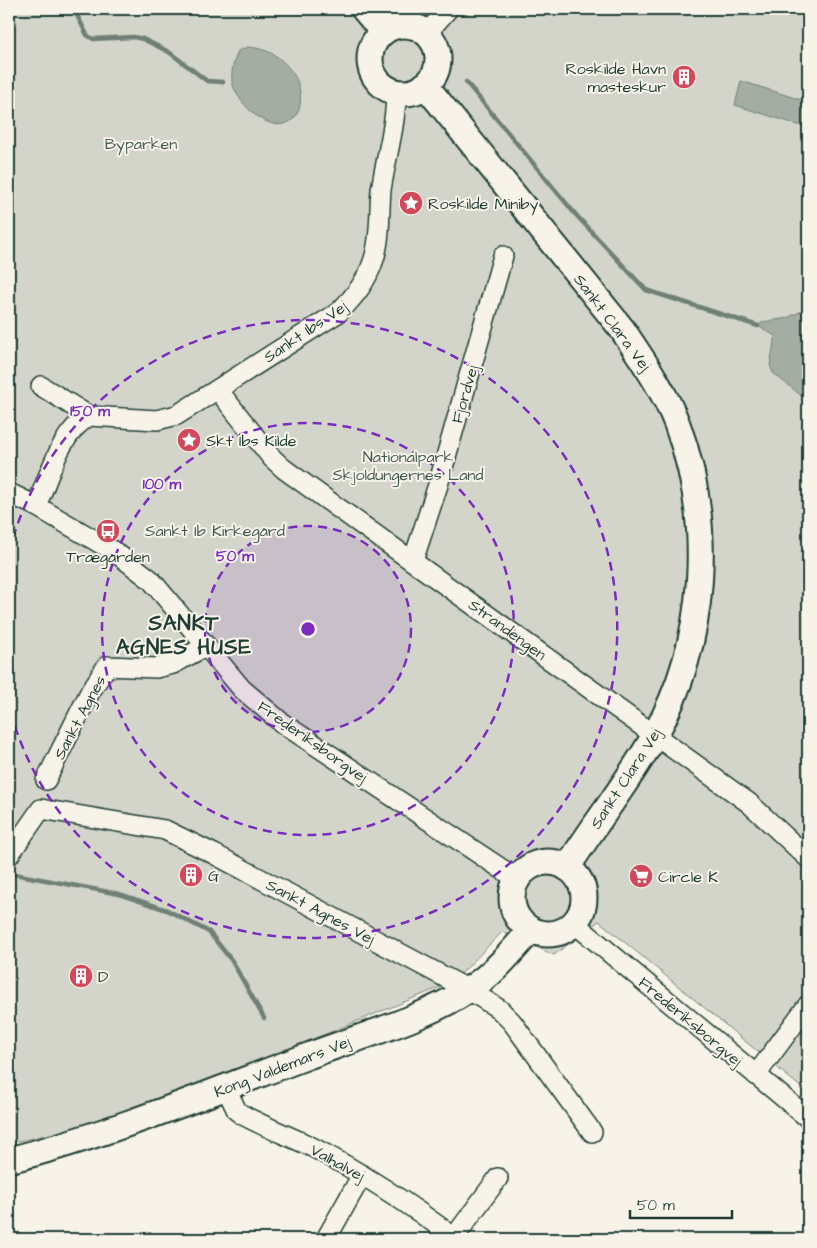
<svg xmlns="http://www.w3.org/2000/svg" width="817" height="1248" font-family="'Architects Daughter',sans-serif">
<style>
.green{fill:#d3d5ca;stroke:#79897f}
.water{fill:#a4ada3;stroke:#6f8077}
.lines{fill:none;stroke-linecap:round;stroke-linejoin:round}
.stream{stroke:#6f8077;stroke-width:4.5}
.minor-casing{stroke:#1f3d34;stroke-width:22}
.major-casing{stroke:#1f3d34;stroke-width:29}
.minor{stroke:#f7f3e8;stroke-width:19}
.major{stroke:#f7f3e8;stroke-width:25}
.ring{fill:none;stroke:#7b2cbf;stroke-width:2.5;stroke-dasharray:9 6}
.labels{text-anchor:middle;stroke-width:4;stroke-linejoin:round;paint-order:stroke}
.poi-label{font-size:16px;fill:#1f3d34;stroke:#f7f3e8;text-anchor:start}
.park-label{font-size:16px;fill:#435b52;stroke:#f7f3e8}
.street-label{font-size:16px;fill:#1f3d34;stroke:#f7f3e8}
.district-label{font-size:21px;font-weight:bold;letter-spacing:1px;fill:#1f3d34;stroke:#f7f3e8}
.centre{fill:#7b2cbf;stroke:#f7f3e8;stroke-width:2.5}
.ring-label{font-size:15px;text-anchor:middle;font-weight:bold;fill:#7b2cbf;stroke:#f7f3e8;stroke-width:4;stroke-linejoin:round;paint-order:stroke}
</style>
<rect width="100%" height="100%" fill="#f7f3e8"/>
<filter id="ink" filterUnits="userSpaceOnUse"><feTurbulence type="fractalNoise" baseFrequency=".02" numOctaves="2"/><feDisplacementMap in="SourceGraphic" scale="10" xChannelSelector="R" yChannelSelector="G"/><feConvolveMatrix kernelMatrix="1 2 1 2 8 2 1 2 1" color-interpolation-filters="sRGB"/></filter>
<g filter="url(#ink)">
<path class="green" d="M 9,9 L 808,9 L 808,1093 L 599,921 L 554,955 L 502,932 L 453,982 L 110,1122 L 9,1143 Z"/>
<g class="water">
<path d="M 248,47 C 269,49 282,57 294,75 C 303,89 305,119 284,124 C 263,129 235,100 232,81 C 231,70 234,61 238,51 Z"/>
<path d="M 741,81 L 808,102 L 808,128 L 735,105 Z"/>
<path d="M 808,308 L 808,401 L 773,373 L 770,365 L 775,336 L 758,326 L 763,322 L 787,318 Z"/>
</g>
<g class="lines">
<g class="stream">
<path d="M 74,9 L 87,35 L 93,39 L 134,37 L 143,39 L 169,52 L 207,81 L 223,82"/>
<path d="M 466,82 L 576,215 L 646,290 L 758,326"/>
<path d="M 9,873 L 119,894 L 167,910 L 209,932 L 232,961 L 264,1018"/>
</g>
<g class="minor-casing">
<g id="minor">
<path d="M 427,33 L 448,9"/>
<path d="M 41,386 L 89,416"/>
<path d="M 218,390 L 272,458 L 284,469 L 749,803 L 808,858"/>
<path d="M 9,493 L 36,506 L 115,552 L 151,580 L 242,689 L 282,723 L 517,879"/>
<path d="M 36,506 C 50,476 59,434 89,416 L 157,420 L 177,415 L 339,312 C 355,296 367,281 374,259 C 381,238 379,212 381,190 C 386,157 396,125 396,92"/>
<path d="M 413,561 L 438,485 L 503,256"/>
<path d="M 46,780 L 90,692 L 107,666 L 156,668 L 173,664 L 206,646"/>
<path d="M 9,855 L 41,809 L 165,830 L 214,854 L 469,990 L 499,1009 L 512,1022 L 592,1132"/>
<path d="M 574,923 L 808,1118"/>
<path d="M 756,1075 L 808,1005"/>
<path d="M 226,1088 L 237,1111 L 241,1114 C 264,1127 290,1136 314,1148 C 364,1174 411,1205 456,1239"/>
<path d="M 326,1239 L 362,1175"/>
<path d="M 453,1239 L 498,1178"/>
</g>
</g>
<g class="major-casing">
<g id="major">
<path d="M 364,9 L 383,32"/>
<circle cx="404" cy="59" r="34"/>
<path d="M 425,85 L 622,329 C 642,359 664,390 677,424 C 714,524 707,641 655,735 C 629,781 595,823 567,868"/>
<circle cx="548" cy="898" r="36"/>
<path d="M 9,1160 C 111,1134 209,1093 308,1056 C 360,1036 422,1020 468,990 C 493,975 512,951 531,930"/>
</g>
</g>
<use href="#minor" class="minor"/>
<use href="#major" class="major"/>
</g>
</g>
<circle cx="308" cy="629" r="103" fill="#7b2cbf" fill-opacity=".12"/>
<g class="ring">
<circle cx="308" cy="629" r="103"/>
<circle cx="308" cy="629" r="206"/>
<path d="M9 552A309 309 0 1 1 9 706"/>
</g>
<defs>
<g id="building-disc" transform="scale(1.25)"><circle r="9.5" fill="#d1495b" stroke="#f7f3e8"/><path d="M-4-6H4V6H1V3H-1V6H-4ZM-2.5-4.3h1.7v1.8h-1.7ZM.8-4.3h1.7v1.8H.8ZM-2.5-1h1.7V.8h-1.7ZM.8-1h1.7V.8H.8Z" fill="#fff"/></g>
<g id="sight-disc" transform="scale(1.25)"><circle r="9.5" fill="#d1495b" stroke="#f7f3e8"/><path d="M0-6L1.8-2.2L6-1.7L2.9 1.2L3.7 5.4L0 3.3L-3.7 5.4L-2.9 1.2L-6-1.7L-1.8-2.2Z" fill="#fff"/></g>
<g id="bus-disc" transform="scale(1.25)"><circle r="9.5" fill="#d1495b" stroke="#f7f3e8"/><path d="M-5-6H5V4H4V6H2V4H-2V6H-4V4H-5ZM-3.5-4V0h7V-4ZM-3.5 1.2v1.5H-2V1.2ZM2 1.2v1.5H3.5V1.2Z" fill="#fff"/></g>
<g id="supermarket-disc" transform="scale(1.25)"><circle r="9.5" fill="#d1495b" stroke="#f7f3e8"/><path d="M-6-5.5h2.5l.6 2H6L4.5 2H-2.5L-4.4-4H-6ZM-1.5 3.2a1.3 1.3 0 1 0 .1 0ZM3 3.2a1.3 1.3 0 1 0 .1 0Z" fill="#fff"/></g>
</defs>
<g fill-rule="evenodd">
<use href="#building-disc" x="684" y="77"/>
<use href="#sight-disc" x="411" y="203"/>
<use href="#sight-disc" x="189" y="440"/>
<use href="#bus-disc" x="108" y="531"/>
<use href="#building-disc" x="191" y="875"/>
<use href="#supermarket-disc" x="641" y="876"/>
<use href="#building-disc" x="81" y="976"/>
</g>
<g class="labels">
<g class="poi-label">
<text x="666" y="74" text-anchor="end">Roskilde Havn<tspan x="666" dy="18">masteskur</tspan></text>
<text x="428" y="209">Roskilde Miniby</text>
<text x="206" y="446">Skt Ibs Kilde</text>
<text x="108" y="562" text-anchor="middle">Trægården</text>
<text x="208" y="881">G</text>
<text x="658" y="882">Circle K</text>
<text x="98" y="982">D</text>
</g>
<g class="park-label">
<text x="141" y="149">Byparken</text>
<text x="408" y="462">Nationalpark<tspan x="408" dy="18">Skjoldungernes Land</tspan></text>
<text x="215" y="536">Sankt Ib Kirkegård</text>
</g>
<g class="street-label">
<text transform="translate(613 322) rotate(53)" y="6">Sankt Clara Vej</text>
<text transform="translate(305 331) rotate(-34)" y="6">Sankt Ibs Vej</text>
<text transform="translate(464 394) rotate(-74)" y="6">Fjordvej</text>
<text transform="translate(508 629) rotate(36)" y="6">Strandengen</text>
<text transform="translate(79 717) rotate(-62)" y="6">Sankt Agnes</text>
<text transform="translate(313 741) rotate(35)" y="6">Frederiksborgvej</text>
<text transform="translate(625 778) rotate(-57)" y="6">Sankt Clara Vej</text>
<text transform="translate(321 911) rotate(28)" y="6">Sankt Agnes Vej</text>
<text transform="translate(691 1021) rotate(40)" y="6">Frederiksborgvej</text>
<text transform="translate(282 1066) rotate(-21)" y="6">Kong Valdemars Vej</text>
<text transform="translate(338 1162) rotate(29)" y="6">Valhalvej</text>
</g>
<g class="district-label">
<text x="184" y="630">SANKT<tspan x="184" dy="24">AGNES HUSE</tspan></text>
</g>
</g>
<circle cx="308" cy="629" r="8" class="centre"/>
<g class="ring-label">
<text x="90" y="416">150 m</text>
<text x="162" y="489">100 m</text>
<text x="235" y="561">50 m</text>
</g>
<rect width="817" height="1248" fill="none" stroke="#f7f3e8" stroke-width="30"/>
<rect x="15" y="15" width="787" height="1218" fill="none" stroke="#1f3d34" stroke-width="2" filter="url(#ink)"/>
<path d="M630 1210v8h102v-8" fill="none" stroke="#1f3d34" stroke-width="2.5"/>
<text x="637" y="1210" font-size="15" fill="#1f3d34" stroke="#f7f3e8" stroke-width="4" paint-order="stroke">50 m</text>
</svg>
